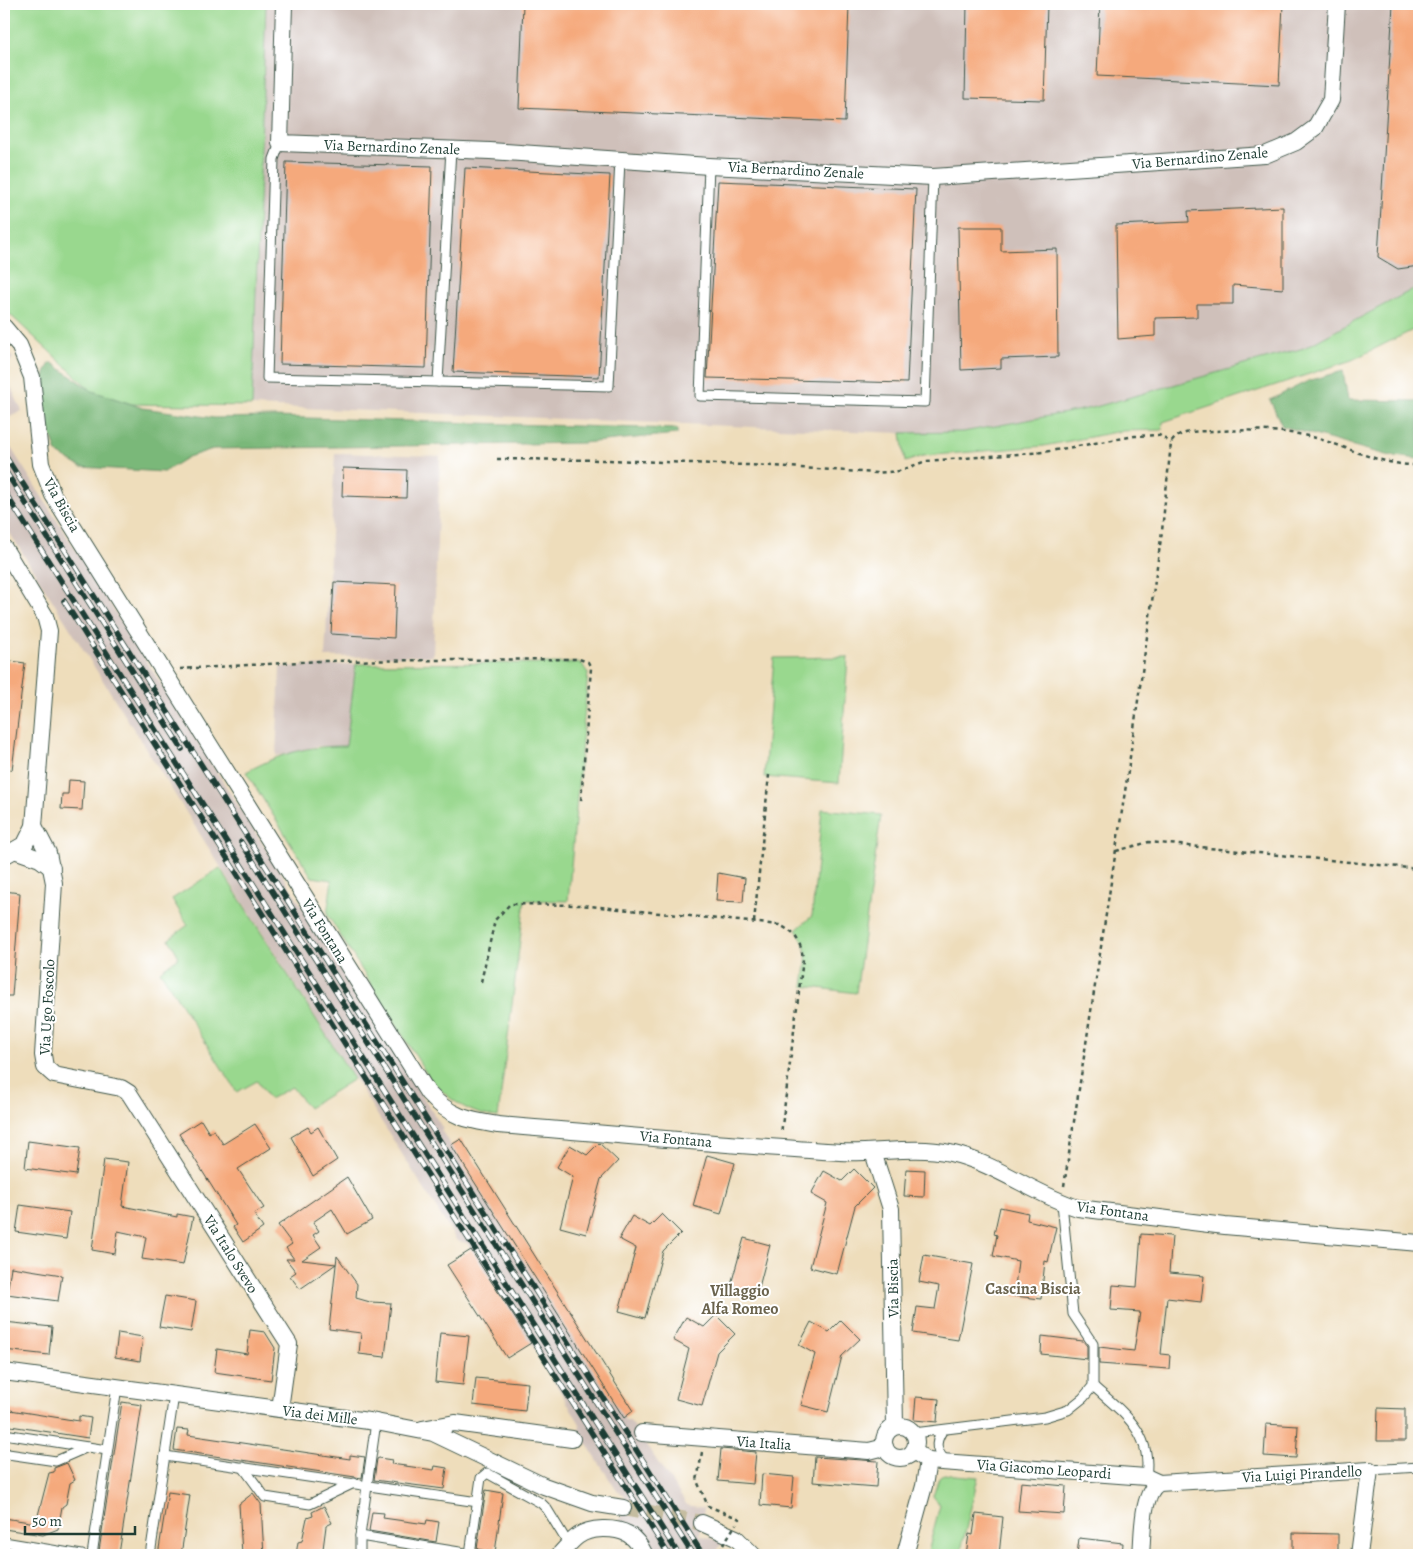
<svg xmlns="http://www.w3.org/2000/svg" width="1423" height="1559" font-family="Alegreya,serif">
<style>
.industrial{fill:#cfc0ba}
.green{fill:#99d88e;stroke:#5c8a61}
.forest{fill:#7ab879;stroke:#4c7a56}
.building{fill:#f5a97b}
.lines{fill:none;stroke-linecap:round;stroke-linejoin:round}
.minor-tunnel{stroke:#c5bda0;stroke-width:16;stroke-dasharray:16 8;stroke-linecap:butt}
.service-casing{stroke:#3e5548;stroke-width:11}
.minor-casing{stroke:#3e5548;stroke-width:18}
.path{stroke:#3e5548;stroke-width:2.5;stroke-dasharray:4 4;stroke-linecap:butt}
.service{stroke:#fff;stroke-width:9}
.minor{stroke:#fff;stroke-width:16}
.rail-casing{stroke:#1f3d34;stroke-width:5.5}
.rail{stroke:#fff;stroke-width:4;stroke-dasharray:11;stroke-linecap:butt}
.path-bridge{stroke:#3e5548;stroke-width:2.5;stroke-dasharray:4 4;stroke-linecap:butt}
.labels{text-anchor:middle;stroke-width:4;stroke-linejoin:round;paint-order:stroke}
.street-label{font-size:15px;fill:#1f3d34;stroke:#fff}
.neighbourhood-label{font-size:16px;font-weight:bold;fill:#6a634d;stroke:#fff}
</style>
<rect width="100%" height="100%" fill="#fff"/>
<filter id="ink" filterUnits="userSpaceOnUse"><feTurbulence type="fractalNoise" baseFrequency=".02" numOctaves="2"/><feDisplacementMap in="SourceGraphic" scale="10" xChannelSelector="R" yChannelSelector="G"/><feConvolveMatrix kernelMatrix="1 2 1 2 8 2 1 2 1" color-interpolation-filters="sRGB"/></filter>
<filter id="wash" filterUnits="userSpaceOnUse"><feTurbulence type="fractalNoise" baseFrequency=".0096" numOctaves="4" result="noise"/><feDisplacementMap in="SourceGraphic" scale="20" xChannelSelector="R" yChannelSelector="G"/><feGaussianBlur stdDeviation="1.12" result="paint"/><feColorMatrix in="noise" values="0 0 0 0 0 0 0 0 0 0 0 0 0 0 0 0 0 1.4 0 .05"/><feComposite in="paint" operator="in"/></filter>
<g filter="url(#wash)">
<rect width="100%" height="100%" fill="#edb"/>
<g class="industrial">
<path d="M 266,4 L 1419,4 L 1419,286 L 1304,348 L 1092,408 L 963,432 L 901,433 L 252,406 Z"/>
<path d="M 4,346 L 13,358 L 4,369 Z"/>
<path d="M 4,372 L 22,411 L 4,420 Z"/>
<path d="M 4,437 L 409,1074 L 443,1129 L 441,1130 L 625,1420 L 630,1421 L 687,1505 L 704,1508 L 700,1535 L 722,1542 L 716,1553 L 718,1555 L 655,1555 L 639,1529 L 620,1522 L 625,1495 L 617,1491 L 579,1432 L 580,1424 L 531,1343 L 467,1243 L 457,1241 L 4,524 Z"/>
<path d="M 335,453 L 440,456 L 433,656 L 325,657 Z"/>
<path d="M 356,664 L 346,747 L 317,746 L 276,756 L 280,667 Z"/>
</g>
<g class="green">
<path d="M 4,4 L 266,4 L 252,406 L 132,404 L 92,391 L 4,309 Z"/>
<path d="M 1419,286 L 1419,327 L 1352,360 L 1163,422 L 1162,430 L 1121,431 L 1044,446 L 923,456 L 905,462 L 901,433 L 963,432 L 1092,408 L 1304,348 Z"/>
<path d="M 848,657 L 839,783 L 764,777 L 774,658 Z"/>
<path d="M 581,663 L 588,673 L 568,901 L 525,900 L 498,1117 C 470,1115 448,1099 430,1079 L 327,914 L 332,880 L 312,877 L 246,772 C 282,753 305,746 346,746 L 356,664 Z"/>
<path d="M 822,809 L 881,815 L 856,993 L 803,986 C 806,963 811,950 796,930 L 812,916 Z"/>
<path d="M 220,868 L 354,1079 L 308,1108 L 292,1087 L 269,1099 L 257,1081 L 237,1092 L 160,971 L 179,957 L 169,939 L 188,925 L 172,899 Z"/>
<path d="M 944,1474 L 978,1477 L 960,1555 L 927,1555 L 940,1505 L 933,1496 L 939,1478 Z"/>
</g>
<g class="forest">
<path d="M 51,362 L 92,391 L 143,408 L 214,418 L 273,417 L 677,429 L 677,434 L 583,443 L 213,449 L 188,457 L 164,472 L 81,467 L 57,453 C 48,424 32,389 51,362 Z"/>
<path d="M 1343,371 L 1348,400 L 1419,401 L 1419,459 L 1386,455 L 1282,426 L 1270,400 L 1308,381 Z"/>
</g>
<g id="blocks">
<g class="building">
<path d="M 523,4 L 849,4 L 845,122 L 519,108 Z"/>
<path d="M 967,4 L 1047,4 L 1044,100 L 965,98 Z"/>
<path d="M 1100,4 L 1283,4 L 1279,85 L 1097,76 Z"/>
<path d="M 1393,4 L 1419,4 L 1419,266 L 1398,269 L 1378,257 Z"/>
<path d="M 286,162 L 432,166 L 426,368 L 280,364 Z"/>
<path d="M 465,168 L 610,175 L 599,377 L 453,372 Z"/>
<path d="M 718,181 L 916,189 L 907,383 L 707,378 Z"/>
<path d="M 1283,207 L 1283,289 L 1233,285 L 1233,304 L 1197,304 L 1197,317 L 1155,318 L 1155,336 L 1118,339 L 1116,225 L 1189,222 L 1188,211 Z"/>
<path d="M 958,227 L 1001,227 L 1001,251 L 1057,249 L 1058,357 L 1001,359 L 1001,368 L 961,370 Z"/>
<path d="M 343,468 L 407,470 L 406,498 L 342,496 Z"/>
<path d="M 334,582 L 396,585 L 394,638 L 331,634 Z"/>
<path d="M 4,660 L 25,663 L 12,770 L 4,769 Z"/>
<path d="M 69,780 L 84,781 L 82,810 L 61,809 L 62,794 L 68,794 Z"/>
<path d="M 718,873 L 745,878 L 743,902 L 716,901 Z"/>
<path d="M 4,891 L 20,893 L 12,996 L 4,996 Z"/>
<path d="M 201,1120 L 209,1133 L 214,1130 L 223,1144 L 255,1124 L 271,1148 L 238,1169 L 264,1208 L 254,1214 L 263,1228 L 243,1242 L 233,1227 L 236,1225 L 179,1134 Z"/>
<path d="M 308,1127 L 311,1132 L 318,1127 L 337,1160 L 313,1176 L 291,1137 Z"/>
<path d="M 461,1139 L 633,1411 L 624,1418 L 451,1145 Z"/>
<path d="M 28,1141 L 80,1148 L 76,1175 L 25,1168 Z"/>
<path d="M 599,1143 L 618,1161 L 601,1179 L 586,1234 L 560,1227 L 573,1177 L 557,1167 L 570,1145 L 587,1155 Z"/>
<path d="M 707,1155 L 735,1163 L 721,1214 L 693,1206 Z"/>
<path d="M 104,1159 L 128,1162 L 122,1206 L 177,1217 L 177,1214 L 193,1217 L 183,1265 L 142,1259 L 146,1237 L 118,1231 L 115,1254 L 92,1250 Z"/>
<path d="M 854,1169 L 873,1188 L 855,1206 L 837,1274 L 810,1267 L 827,1203 L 811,1194 L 824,1171 L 842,1181 Z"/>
<path d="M 906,1169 L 925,1170 L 924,1197 L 904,1196 Z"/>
<path d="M 347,1177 L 372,1220 L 347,1234 L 332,1209 L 313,1222 L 319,1231 L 313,1235 L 321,1247 L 302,1260 L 336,1264 L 300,1289 L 290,1276 L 296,1272 L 286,1259 L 294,1259 L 286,1248 L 292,1244 L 278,1225 Z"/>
<path d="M 20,1205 L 70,1212 L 66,1239 L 16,1232 Z"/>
<path d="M 1000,1207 L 1028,1213 L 1027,1220 L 1056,1227 L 1048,1262 L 1045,1261 L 1041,1299 L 1014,1296 L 1018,1261 L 993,1256 L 997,1235 L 994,1234 Z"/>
<path d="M 662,1214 L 681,1233 L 663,1251 L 645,1318 L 619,1311 L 636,1248 L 619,1239 L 632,1216 L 650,1226 Z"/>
<path d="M 1141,1234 L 1172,1236 L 1169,1273 L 1204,1276 L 1201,1302 L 1167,1298 L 1161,1354 L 1170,1355 L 1169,1369 L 1099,1364 L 1099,1347 L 1134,1351 L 1140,1312 L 1111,1310 L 1113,1285 L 1137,1287 Z"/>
<path d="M 744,1238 L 770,1245 L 757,1295 L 730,1288 Z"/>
<path d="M 471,1250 L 531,1343 L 507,1358 L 447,1265 Z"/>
<path d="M 924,1255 L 973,1264 L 958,1340 L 913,1333 L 917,1307 L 935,1309 L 939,1286 L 919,1282 Z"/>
<path d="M 337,1256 L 357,1284 L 356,1298 L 370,1302 L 391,1303 L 385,1357 L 359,1354 L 361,1333 L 329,1329 Z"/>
<path d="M 11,1267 L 62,1275 L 58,1301 L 7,1294 Z"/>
<path d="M 165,1296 L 196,1301 L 191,1332 L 159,1327 Z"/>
<path d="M 716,1315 L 735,1334 L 717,1352 L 702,1406 L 676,1399 L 689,1349 L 673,1340 L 686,1317 L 704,1327 Z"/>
<path d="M 841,1320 L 860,1339 L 842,1356 L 828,1412 L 801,1405 L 815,1354 L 799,1345 L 811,1322 L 829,1332 Z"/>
<path d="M 4,1322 L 52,1327 L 49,1355 L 4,1350 Z"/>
<path d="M 250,1330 L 265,1332 L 275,1348 L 271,1380 L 214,1372 L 217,1349 L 247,1354 Z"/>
<path d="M 118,1333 L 143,1337 L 140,1361 L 115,1357 Z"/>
<path d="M 440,1333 L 469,1336 L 463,1385 L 435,1382 Z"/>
<path d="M 1042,1336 L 1083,1341 L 1087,1346 L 1087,1359 L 1041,1354 Z"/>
<path d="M 476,1378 L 528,1383 L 525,1411 L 473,1405 Z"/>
<path d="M 916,1397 L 939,1399 L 937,1422 L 914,1420 Z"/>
<path d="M 122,1402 L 142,1405 L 119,1554 L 99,1551 Z"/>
<path d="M 1378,1408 L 1405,1409 L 1405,1441 L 1377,1441 Z"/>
<path d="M 4,1409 L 79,1421 L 79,1416 L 91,1418 L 88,1438 L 4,1425 Z"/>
<path d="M 1266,1424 L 1298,1426 L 1296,1458 L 1264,1456 Z"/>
<path d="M 177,1429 L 189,1430 L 188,1435 L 350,1459 L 350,1455 L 365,1457 L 362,1478 L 174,1450 Z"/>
<path d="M 721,1449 L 756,1452 L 753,1484 L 718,1481 Z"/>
<path d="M 815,1457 L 878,1461 L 876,1487 L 813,1482 Z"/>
<path d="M 379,1458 L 392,1460 L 391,1464 L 434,1470 L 435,1466 L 447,1468 L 444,1489 L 374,1480 L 377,1459 Z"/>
<path d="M 67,1463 L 75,1480 L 70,1483 L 66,1504 L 62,1507 L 58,1529 L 43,1535 L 4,1529 L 4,1518 L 36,1523 L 49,1473 L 54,1472 L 54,1468 Z"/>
<path d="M 762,1474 L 794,1477 L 791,1508 L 760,1505 Z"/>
<path d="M 1021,1482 L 1066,1486 L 1064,1514 L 1018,1511 Z"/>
<path d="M 486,1490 L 503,1493 L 495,1553 L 477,1549 Z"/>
<path d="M 168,1492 L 190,1495 L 181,1555 L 158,1555 Z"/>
<path d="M 253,1493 L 261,1504 L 264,1555 L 242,1555 L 239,1504 Z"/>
<path d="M 324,1506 L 332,1523 L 326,1526 L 323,1549 L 319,1551 L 318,1555 L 296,1555 L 298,1542 L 302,1541 L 307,1518 L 313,1516 L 312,1512 Z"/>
<path d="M 372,1512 L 384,1513 L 383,1518 L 426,1524 L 427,1520 L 439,1522 L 436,1542 L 369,1531 Z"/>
<path d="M 976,1514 L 1003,1517 L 999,1555 L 966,1555 L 969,1534 L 973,1535 Z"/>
<path d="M 1293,1533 L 1338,1534 L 1338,1555 L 1293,1555 Z"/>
<path d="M 1079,1538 L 1123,1543 L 1122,1555 L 1077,1555 Z"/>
</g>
</g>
</g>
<g filter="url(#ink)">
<use href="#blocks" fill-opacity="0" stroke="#3e5548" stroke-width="1"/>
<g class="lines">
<path class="minor-tunnel" d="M 623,1508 L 702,1523"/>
<g class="service-casing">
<g id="service">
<path d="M 280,143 L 274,159 L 267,378 L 438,382 L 451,149"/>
<path d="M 709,166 L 700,396 L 925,402 L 933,177"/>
<path d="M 438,382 L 609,386 L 620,160"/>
<path d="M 1093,1386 C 1123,1413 1153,1432 1146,1477"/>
<path d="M 942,1431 C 934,1444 936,1452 947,1462"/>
<path d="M 914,1433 L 1045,1417 L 1068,1410 L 1083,1398 L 1093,1386 L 1093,1344 L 1073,1314 L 1062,1203"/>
<path d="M 4,1434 L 107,1450"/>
<path d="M 4,1451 L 8,1454 L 56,1461 L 88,1447"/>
<path d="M 165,1456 L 478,1502"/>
<path d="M 243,1467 L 265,1497 L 310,1504 L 354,1483"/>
<path d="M 1370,1470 L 1419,1467"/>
<path d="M 360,1536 L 478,1555"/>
<path d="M 4,1542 L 82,1555"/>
<path d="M 470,1554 L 481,1478 L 487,1473 L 541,1503 L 547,1509 L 569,1545"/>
<path d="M 92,1555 L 117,1387"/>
<path d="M 150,1555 L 174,1395"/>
<path d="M 360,1555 L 360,1536 L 376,1422"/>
</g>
</g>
<g class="minor-casing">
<g id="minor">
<path d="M 284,4 L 280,143 L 490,151 L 709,166 L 933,177 L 1265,155 L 1296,142 L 1315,128 L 1331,100 L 1337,4"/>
<path d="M 4,327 L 19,345 L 32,377 L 41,464 L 53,495 L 428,1093 C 450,1117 467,1120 498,1125 C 612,1134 726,1145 840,1152 C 876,1154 914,1145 950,1153 C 996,1163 1033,1194 1078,1208 L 1225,1226 L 1419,1243"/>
<path d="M 4,548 L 45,616 L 49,631 L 34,826 L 25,844 L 4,856"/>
<path d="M 34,826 L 48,853 L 54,883 L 43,1055 L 45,1067 L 54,1075 L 121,1088 L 129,1093 L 289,1344 L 280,1409"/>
<path d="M 17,851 L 40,859 L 52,868"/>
<path d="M 873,1152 L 891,1209 L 895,1426"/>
<path d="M 4,1372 L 376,1422 L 433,1433 L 544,1486 L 592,1503 L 623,1508"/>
<circle cx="900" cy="1442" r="16"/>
<path d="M 422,1429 L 455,1423 L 572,1439"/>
<path d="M 642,1433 L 869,1451 L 885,1447"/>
<path d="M 928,1461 L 1146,1477 L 1159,1483"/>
<path d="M 702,1523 L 736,1538 L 753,1555"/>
<path d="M 559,1555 C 565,1549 571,1541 578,1536 C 590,1527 615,1527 628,1534 C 636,1539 641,1547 645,1555"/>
<path d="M 905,1555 L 924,1486 L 928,1461 L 914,1451"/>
<path d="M 1141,1555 C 1143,1536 1141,1493 1159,1483 L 1370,1470 L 1359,1555"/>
</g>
</g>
<g class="path">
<path d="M 497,459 L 608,460 L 773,466 L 876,473 L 899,471 L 926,461 L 1044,452 L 1135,436 L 1159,435 L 1171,443"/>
<path d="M 180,669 L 319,661 L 579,659 L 588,662 L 591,668 L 581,801"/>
<path d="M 1116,851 L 1149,842 L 1419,869"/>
<path d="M 754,922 L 769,775"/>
<path d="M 481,982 L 495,920 L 510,904 L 580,905 L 779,925 C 795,932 801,941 803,959 L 781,1134"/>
<path d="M 1064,1186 L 1126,785 L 1162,531 L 1171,443 C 1180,429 1198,432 1213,431 C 1247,430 1283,429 1316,438 C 1351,448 1382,466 1419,465"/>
<path d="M 702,1452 L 697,1481 L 708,1506 L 740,1519 L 737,1523"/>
<path d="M 721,1555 L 719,1553 L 722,1548"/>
</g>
<use href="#service" class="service"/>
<use href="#minor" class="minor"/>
<g class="rail-casing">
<g id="rail">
<path d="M 4,454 L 703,1555"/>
<path d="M 4,469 L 182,749"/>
<path d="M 4,491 L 679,1555"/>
<path d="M 64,601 L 669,1555"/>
<path d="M 241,842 L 693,1555"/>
</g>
</g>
<use href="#rail" class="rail"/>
<path class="path-bridge" d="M 723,1545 L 736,1524"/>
</g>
</g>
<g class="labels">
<g class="street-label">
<text transform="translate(392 147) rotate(2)" y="5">Via Bernardino Zenale</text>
<text transform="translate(1200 158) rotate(-5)" y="5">Via Bernardino Zenale</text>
<text transform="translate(796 170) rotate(3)" y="5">Via Bernardino Zenale</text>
<text transform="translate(62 505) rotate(61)" y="5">Via Biscia</text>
<text transform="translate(325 931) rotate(58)" y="5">Via Fontana</text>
<text transform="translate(47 1007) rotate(-87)" y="5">Via Ugo Foscolo</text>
<text transform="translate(676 1139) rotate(5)" y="5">Via Fontana</text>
<text transform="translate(1113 1211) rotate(8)" y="5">Via Fontana</text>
<text transform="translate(231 1254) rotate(58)" y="5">Via Italo Svevo</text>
<text transform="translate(893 1288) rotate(-91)" y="5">Via Biscia</text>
<text transform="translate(320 1415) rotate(7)" y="5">Via dei Mille</text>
<text transform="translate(764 1443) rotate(4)" y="5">Via Italia</text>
<text transform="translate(1044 1469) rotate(4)" y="5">Via Giacomo Leopardi</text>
<text transform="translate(1302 1474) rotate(-3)" y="5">Via Luigi Pirandello</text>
</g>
<g class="neighbourhood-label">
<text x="1033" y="1294">Cascina Biscia</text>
<text x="740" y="1296">Villaggio<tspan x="740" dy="18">Alfa Romeo</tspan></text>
</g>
</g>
<rect width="1423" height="1559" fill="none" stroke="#fff" stroke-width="20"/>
<path d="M25 1526v8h110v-8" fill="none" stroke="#1f3d34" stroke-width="2.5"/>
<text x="32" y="1526" font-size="15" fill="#1f3d34" stroke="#ffffff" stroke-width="4" paint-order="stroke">50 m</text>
</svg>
